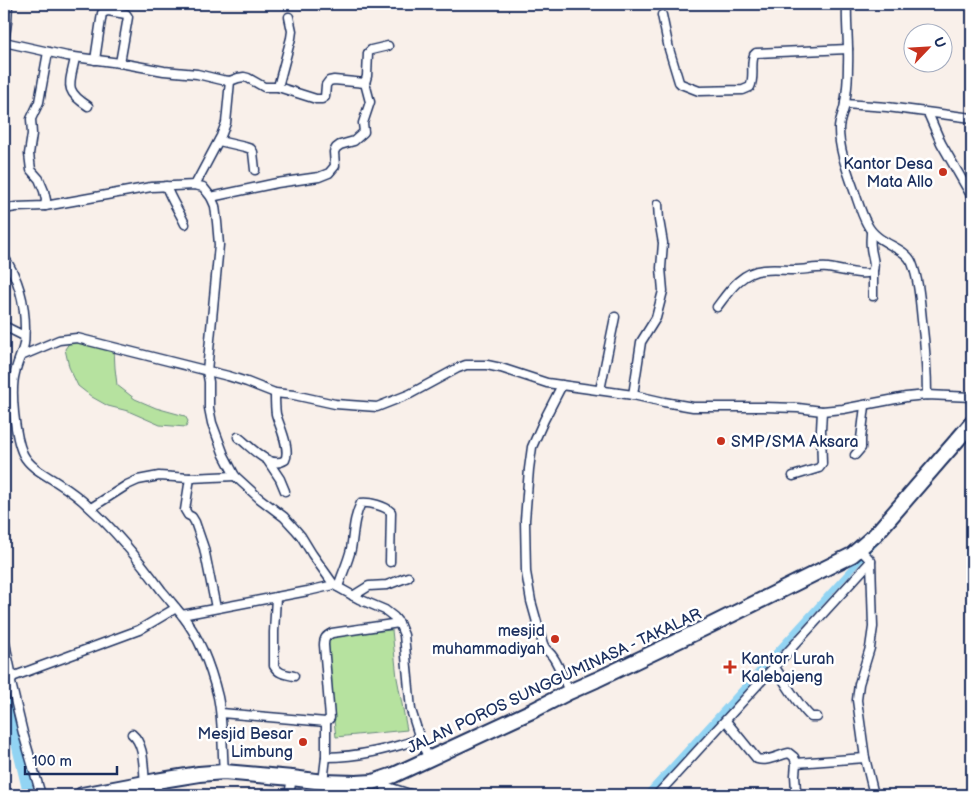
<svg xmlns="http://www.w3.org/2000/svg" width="976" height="799" font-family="'Balsamiq Sans',sans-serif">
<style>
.green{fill:#b6e29f;stroke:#68887e}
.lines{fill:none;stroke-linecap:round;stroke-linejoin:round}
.canal{stroke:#92d4f3;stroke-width:6}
.river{stroke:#92d4f3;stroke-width:11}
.street-casing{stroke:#1b2f5e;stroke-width:11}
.secondary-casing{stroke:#1b2f5e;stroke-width:14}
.highway-casing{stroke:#1b2f5e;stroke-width:18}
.street{stroke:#fff;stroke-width:8}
.secondary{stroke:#fff;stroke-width:10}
.highway{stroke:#fff;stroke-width:14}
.poi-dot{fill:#c8321e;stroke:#fff;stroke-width:2}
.labels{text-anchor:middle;stroke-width:5;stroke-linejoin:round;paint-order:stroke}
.poi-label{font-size:16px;fill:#1b2f5e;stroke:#fff;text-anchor:end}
.street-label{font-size:16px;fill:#1b2f5e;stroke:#fff}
</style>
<rect width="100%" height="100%" fill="#f9f0ea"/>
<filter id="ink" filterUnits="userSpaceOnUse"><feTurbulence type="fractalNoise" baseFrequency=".02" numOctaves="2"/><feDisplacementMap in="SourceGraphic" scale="10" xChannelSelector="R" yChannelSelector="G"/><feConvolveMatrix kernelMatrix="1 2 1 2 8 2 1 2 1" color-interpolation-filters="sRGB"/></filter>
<g filter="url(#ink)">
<g class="green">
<path d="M 70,342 L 98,344 L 114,348 L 115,368 L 117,385 L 135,399 L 156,408 L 185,416 L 188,421 L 186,427 L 160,425 L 128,411 L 108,406 L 92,397 L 78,386 L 69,367 L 65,349 Z"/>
<path d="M 392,630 L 397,678 L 407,730 L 336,737 L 324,636 Z"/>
</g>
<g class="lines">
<path class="canal" d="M 646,795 L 878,540"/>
<path class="river" d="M 4,691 L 29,795"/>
<g class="street-casing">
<g id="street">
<path d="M 847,4 C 846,24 849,45 848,65 C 848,77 847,91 845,103 C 844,112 839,120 839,129 C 839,152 849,175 856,196 C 859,205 862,215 867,224 C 877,245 905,246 912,263 C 919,281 920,301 922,320 C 925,345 927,370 927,395"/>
<path d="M 662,15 L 669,49 L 679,82 L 681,84 L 699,91 L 743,90 L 750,87 C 755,77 750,65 754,55 L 756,53 L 848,49"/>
<path d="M 4,42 L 67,56 L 120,63 L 164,71 L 197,74 L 222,80 L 230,81 L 238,78 L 244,77 L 248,78 L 264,87 L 278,87 L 316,99 L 322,99 L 325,97 L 326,85 L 329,81 L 334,80 L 365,83 L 367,76 L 368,53 L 371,50 L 388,46"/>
<path d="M 4,43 L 7,22 L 8,4"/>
<path d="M 75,58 C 70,84 63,90 88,106"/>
<path d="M 95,60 L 102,13 L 108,11 L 126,14 L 128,17 L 120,63"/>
<path d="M 278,87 L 291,38 L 292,31 L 289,17"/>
<path d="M 845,104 L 887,107 L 972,118"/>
<path d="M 928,113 L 941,143 L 972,197"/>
<path d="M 219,141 L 245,147 L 251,149 L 253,152 L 255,170"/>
<path d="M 195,185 L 221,136 L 226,123 L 230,81"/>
<path d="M 166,186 C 171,200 179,211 185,224"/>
<path d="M 211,197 L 277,183 L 319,177 L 329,173 L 335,166 L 334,152 L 336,148 L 340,145 L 354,141 L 364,132 L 363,123 L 370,102 L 365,83"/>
<path d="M 45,206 L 46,200 L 44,191 L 39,179 L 31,170 L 29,154 L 32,134 L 31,119 L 39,102 L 48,52"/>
<path d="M 4,209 L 16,207 L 45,206 L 151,187 L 195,185 L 203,187 L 211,197 L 215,206 L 217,222 L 219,245 L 207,371 L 209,382 L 209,408 L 212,423 L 224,455 L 235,476 L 259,498 L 284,517 L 295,529 L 301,536 L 312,554 L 334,585 L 359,599 L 385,610 L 394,617 L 399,623 L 404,635 L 411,710 L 420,739 L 429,759"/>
<path d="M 4,257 C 19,279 25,303 25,329 C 24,334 25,339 24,344 C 22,354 17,363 15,373 C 10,391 15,437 23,454 C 30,468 46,475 58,483 C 69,490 79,497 88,506 C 116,531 140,561 162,591 C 169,599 175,607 182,615 C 200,638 211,668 218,697 C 223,721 222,747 224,772"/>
<path d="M 873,296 L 873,269"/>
<path d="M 717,307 C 729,291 741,272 763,270 C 773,269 784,270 794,270 C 805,270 817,267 828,268 C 837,269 869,278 873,270 C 876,263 871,254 871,247 C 870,242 871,237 871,232"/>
<path d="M 4,326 L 24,336"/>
<path d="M 21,356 L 59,340 L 77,338 L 228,376 L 247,382 L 275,393 L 294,395 L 335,404 L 377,407 L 410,394 L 458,368 L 466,365 L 487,365 L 501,368 L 547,383 L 633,395 L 664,402 L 693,407 L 764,407 L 798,408 L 822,411 L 843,409 L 906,397 L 927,395 L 972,397"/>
<path d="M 562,385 L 544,420 L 532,447 L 529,469 L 525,520 L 526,572 L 531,601 L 543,644 C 545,650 550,652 553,657 C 560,667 564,680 569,692"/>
<path d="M 600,390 L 615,317"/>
<path d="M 633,395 L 641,342 L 656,318 L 663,291 L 661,268 L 663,243 L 659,220 L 658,204"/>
<path d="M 238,437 C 250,446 270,470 285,460 C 291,449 279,425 276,414 C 275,407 275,400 275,393"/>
<path d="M 855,455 L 861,448 L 861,439 L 865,406"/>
<path d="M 268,461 L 280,479 L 285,491"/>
<path d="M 793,476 L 819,468 L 822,464 L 821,430 L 822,411"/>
<path d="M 190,478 L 185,510 L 188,515 L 192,517 L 195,522 L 204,548 L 216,608"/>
<path d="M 91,508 L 127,485 L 138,480 L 159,476 L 190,478 L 235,476"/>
<path d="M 860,549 L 871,561 L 873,627 L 870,648 L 859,684 L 857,700 L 865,758 L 874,795"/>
<path d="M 338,587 C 342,574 348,562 351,549 C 354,532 353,520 361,503 C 370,502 385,506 391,512 L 390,562"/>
<path d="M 353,596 L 369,586 L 387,585 L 408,577"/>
<path d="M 276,597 L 274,632 L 274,666 C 279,674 285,674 294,676"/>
<path d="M 182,615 L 308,591 L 334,585"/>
<path d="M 4,638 L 12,677"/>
<path d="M 774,666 C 786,683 796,703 811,717 L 817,717"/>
<path d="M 221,713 L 326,722 L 330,718 L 324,645 C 324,638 326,636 332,633 L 399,623"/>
<path d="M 726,721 L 757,759 C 768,762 778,755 789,753 L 794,757 L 796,763 L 865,758"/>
<path d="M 132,734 C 145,745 143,767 145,783"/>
<path d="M 326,757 C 359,757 389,749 420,739"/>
<path d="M 156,781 L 158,795"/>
<path d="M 323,782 L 326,757 L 326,722"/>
<path d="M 385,786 L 413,795"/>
<path d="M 41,795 L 23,733 L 11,683 L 12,677 L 139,630 L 176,608"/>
<path d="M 289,795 L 292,778"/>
<path d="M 657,795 L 871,561"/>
<path d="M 787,795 L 793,794 L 796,791 L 795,775 L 796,763"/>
</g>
</g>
<g class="secondary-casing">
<path id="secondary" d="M 384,779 L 388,795"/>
</g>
<g class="highway-casing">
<path id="highway" d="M 82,795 L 156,781 L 199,774 L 224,772 L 292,778 L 323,782 L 356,783 L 373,782 L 394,775 L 534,710 L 569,692 L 596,680 L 711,625 L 852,555 L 875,535 L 972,423"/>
</g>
<use href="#street" class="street"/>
<use href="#secondary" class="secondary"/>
<use href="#highway" class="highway"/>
</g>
</g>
<g class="poi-dot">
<circle cx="943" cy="172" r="5"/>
<circle cx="721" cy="441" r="5"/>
<circle cx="555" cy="639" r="5"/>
<path d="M727.5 659.5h5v5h5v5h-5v5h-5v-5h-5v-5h5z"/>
<circle cx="303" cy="742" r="5"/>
</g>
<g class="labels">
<g class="poi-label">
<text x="933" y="169">Kantor Desa<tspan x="933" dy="18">Mata Allo</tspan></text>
<text x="731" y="447" text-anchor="start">SMP/SMA Aksara</text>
<text x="545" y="636">mesjid<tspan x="545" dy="18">muhammadiyah</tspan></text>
<text x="741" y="664" text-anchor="start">Kantor Lurah<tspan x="741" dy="18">Kalebajeng</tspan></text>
<text x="293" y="739">Mesjid Besar<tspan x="293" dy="18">Limbung</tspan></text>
</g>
<g class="street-label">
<text transform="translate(554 680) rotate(-25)" y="6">JALAN POROS SUNGGUMINASA - TAKALAR</text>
</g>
</g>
<rect width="976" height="799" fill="none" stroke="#fff" stroke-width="20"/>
<rect x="10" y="10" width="956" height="779" fill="none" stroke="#1b2f5e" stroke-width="2" filter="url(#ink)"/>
<g transform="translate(928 48) rotate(65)"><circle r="24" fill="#ffffff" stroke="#a4acbf"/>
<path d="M0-4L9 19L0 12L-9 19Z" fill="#c8321e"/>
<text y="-8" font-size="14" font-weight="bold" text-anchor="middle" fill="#1b2f5e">U</text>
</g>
<path d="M25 766v8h92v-8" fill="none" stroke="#1b2f5e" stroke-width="2.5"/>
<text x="32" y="766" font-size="15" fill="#1b2f5e" stroke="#ffffff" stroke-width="4" paint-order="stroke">100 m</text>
</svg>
